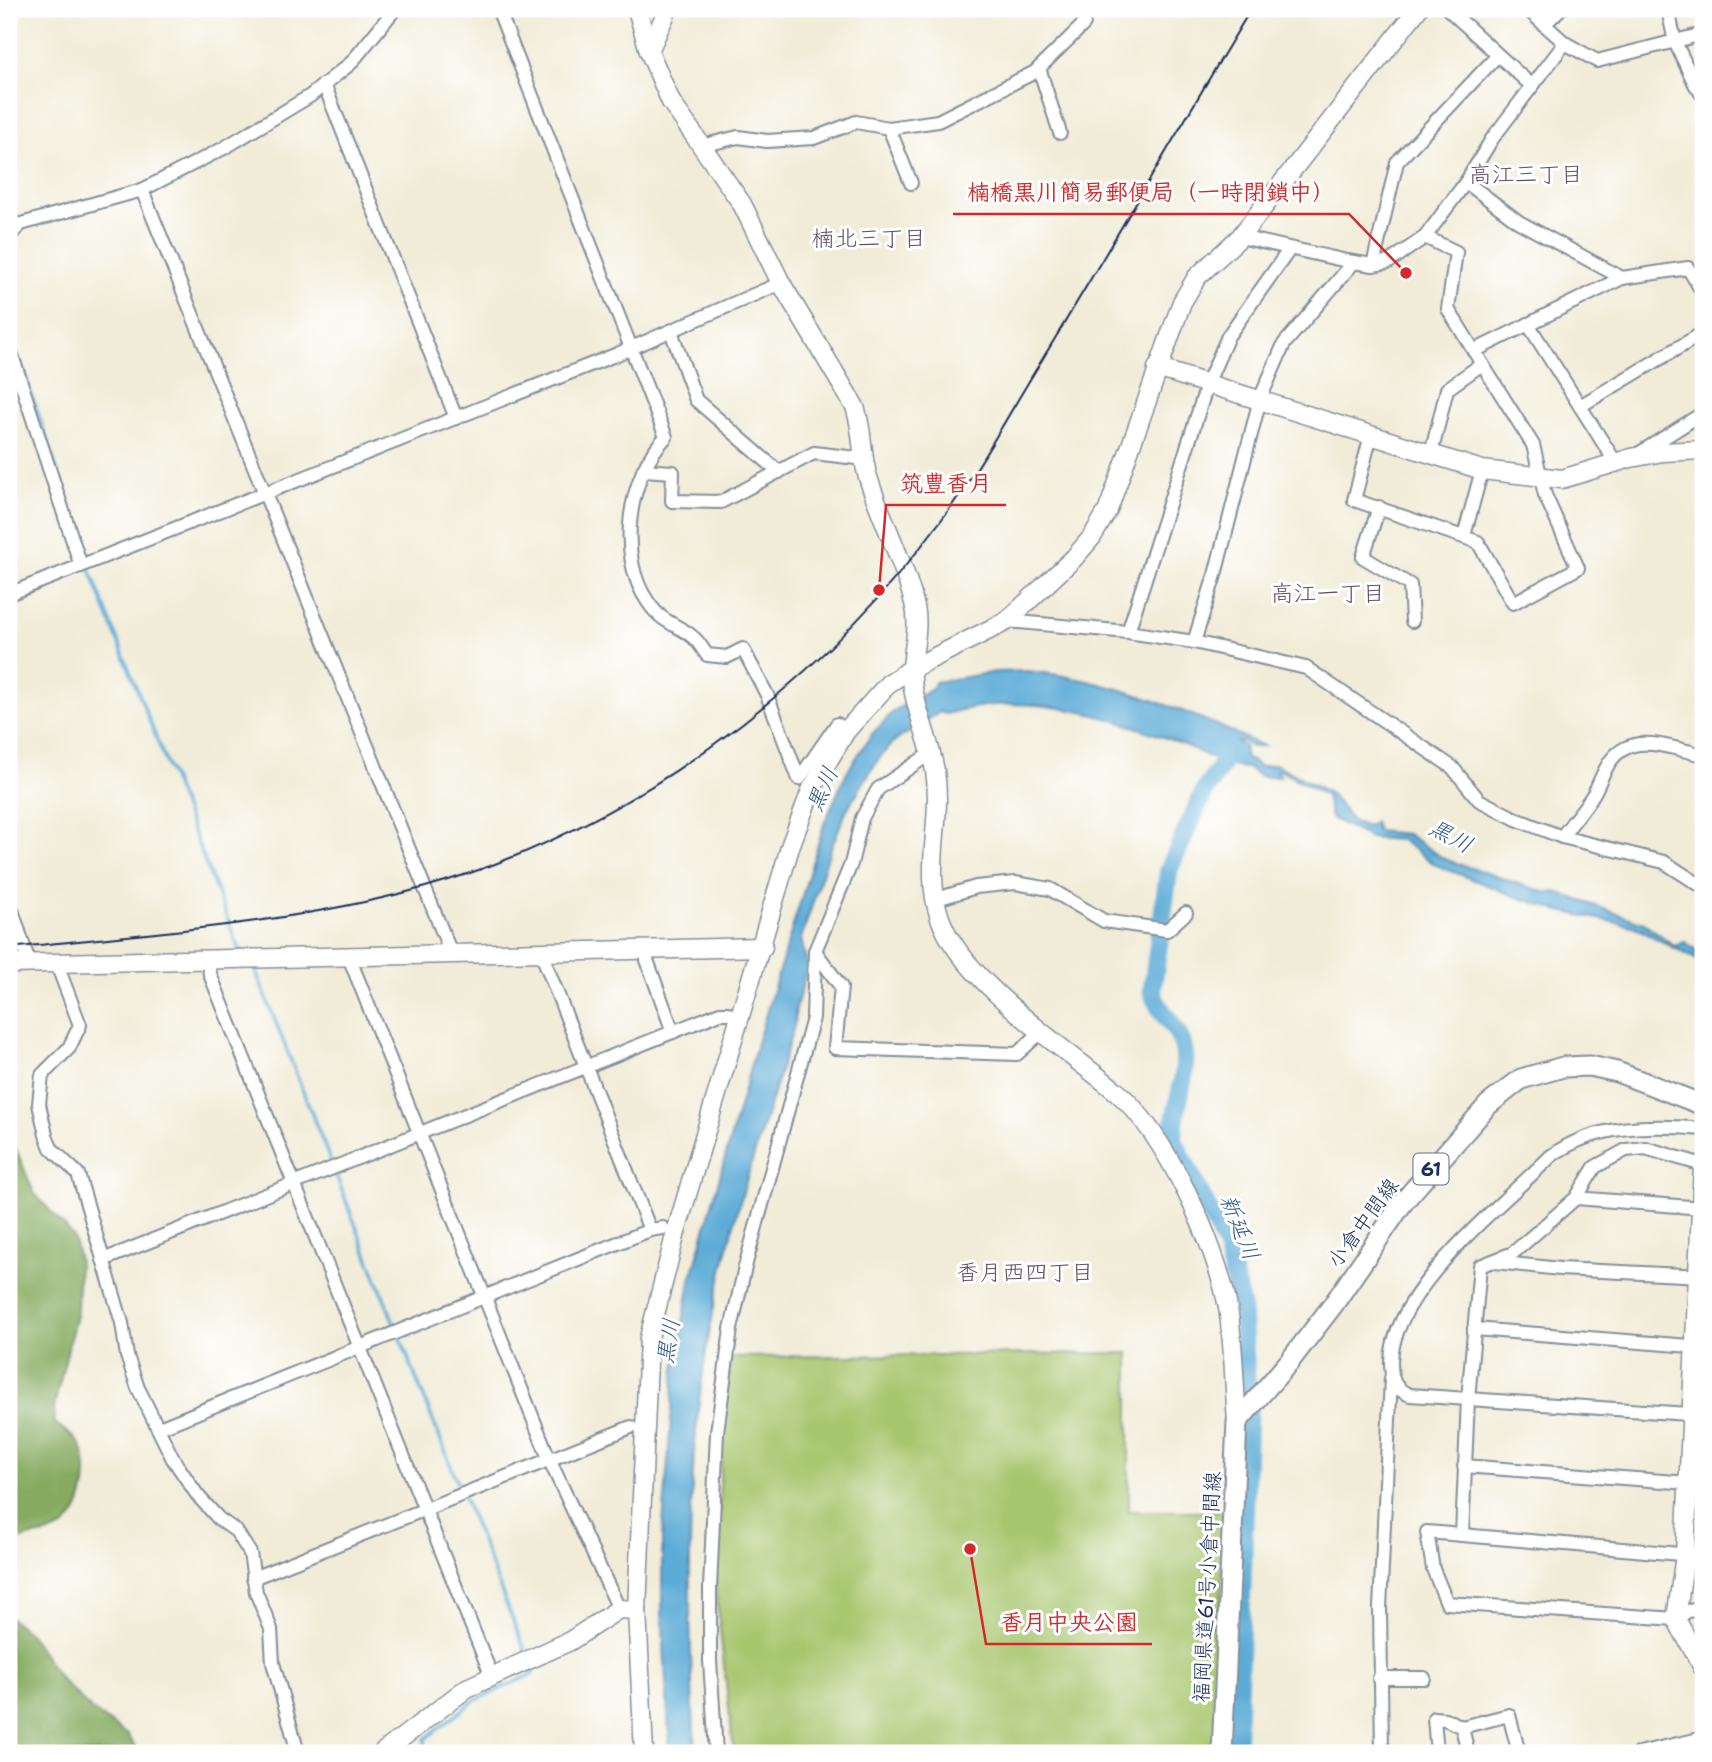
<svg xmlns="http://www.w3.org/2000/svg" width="1712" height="1762" font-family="'Shantell Sans','Klee One',sans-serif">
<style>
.green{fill:#a8c66e;stroke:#627a66;stroke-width:2}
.forest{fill:#86ab61;stroke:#506d60;stroke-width:2}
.water{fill:#5dacd7;stroke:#3c6e9a;stroke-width:2}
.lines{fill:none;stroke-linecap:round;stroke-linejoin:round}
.stream{stroke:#5dacd7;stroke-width:3.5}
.river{stroke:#5dacd7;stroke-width:19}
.street-casing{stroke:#868e9a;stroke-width:16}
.secondary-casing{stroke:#868e9a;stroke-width:21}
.primary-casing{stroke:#868e9a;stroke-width:23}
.street{stroke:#fff;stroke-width:12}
.secondary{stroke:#fff;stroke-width:18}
.primary{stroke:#fff;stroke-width:19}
.tram{stroke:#1b2f5e;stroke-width:2}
.labels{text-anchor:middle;stroke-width:6;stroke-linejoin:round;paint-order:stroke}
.shield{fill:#fff;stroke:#5f6d8e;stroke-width:2}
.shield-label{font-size:19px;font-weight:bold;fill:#1b2f5e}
.street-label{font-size:21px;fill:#1b2f5e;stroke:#fff}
.neighbourhood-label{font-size:23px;fill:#625167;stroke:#fff}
.water-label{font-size:23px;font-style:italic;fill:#325b88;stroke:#fff}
.leader{fill:none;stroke:#d62828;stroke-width:2.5}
.callout-dot{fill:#d62828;stroke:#fff;stroke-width:2.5}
.callout-label{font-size:23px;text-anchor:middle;font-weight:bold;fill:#d62828;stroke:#fff;stroke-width:6;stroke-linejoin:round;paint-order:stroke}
</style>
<rect width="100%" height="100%" fill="#fff"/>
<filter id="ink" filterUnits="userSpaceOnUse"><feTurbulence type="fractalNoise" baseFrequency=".0143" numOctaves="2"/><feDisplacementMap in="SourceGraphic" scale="14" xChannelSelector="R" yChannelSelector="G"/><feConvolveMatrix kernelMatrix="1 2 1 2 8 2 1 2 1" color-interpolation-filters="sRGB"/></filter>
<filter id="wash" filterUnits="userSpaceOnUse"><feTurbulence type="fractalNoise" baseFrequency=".00686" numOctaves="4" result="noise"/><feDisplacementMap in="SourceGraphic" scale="28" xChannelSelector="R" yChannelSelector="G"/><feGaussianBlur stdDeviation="1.57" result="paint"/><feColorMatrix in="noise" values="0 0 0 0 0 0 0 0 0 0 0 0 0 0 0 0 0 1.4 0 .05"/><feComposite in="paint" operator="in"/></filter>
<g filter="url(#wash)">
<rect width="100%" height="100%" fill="#f1ecd7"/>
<path class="green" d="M 1129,1353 L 1129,1511 L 1225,1511 L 1215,1753 L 734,1753 L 715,1586 L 722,1439 L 731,1357 Z"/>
<g class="forest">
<path d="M 9,1132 L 34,1193 L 73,1236 L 79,1260 L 77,1311 L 54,1406 L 55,1423 C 63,1430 79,1439 82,1449 C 92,1474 83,1518 58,1530 C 40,1539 26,1531 9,1548 Z"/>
<path d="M 9,1617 L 30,1634 L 58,1676 L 90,1709 L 127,1735 L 140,1753 L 9,1753 Z"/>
</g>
<path class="water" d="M 1028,671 C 1109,679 1189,711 1263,746 L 1251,747 L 1243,741 L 1236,742 L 1244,746 L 1246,759 C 1263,763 1252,771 1275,764 L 1330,793 L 1352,821 L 1367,827 L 1374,821 L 1377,831 L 1407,834 L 1444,859 L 1544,892 L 1556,892 L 1644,923 L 1675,946 L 1685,942 L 1703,955 L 1703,963 L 1633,926 L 1560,911 L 1525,900 L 1436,865 L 1401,840 L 1370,838 L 1331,818 L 1326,796 L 1281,771 L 1276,771 L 1281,777 C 1275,776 1266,778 1260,776 C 1255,774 1252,768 1246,768 C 1226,766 1206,755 1186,746 C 1112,716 1026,689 946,714 L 940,712 L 892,743 L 877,761 L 846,811 L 830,850 L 801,939 L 809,972 L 806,972 L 796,1008 L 794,1026 C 764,1126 728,1226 710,1329 C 684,1468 688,1612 695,1753 L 670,1753 L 662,1610 L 662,1538 L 675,1368 L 689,1287 L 757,1043 L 824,824 L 847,772 L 871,735 L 895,710 L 933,688 L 935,682 L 996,672 Z"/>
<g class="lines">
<g class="stream">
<path d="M 9,326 L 16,347"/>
<path d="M 24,371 L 87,560"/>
<path d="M 89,567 L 240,951 L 244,951"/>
<path d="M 253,964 L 396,1328"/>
<path d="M 399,1335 L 461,1491"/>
<path d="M 464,1498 L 526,1653"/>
<path d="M 426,1753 L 425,1739 L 474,1701 L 533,1674 L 530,1664"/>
</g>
<path class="river" d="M 1231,750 L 1204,792 L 1169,869 L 1152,991 C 1158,1012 1176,1024 1182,1043 C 1192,1070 1171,1111 1174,1141 L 1226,1245 L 1242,1310 L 1248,1413 L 1236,1753"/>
</g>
</g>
<g filter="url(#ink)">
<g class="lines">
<g class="street-casing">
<g id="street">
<path d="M 498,9 L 666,437 C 628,475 616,556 648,602 C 663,625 679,624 694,638 C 699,642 703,650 707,655 L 727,657 L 743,649 L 767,695 L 799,779 L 837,724 L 846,731"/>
<path d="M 1448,9 L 1532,86"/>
<path d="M 1527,9 L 1565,43 L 1597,61 L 1703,34"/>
<path d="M 1668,9 L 1675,42 L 1695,84"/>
<path d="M 1544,25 L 1560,9"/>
<path d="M 1039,68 L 1060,133"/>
<path d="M 1703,77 L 1695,84 L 1703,96"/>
<path d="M 324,84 L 456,418"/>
<path d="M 889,128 L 911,183"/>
<path d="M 701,146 L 738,137 L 767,141 L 814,138 L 856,122 L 889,128 L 938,121 L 1035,72 L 1084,24"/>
<path d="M 1466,182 L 1519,222 L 1622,278"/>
<path d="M 142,190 L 451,953"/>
<path d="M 9,236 L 21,224 L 142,190 L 224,148 L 310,96 L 351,63 L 395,9"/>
<path d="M 1240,237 L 1347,261 L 1373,265 L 1389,262 L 1425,237 L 1466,182 L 1492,139 L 1565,43"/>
<path d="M 1425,237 L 1456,252 L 1448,309 L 1474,351"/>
<path d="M 1373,265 L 1397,162 L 1498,55"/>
<path d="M 1528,324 L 1616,463"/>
<path d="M 671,331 L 696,400 L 779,472"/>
<path d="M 9,346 L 81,566"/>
<path d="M 1580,406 L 1703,333"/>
<path d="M 1371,435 L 1354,500 L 1478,542 L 1513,603 L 1578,568 L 1545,495 L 1533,445 L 1474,351 L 1622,278 L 1688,268 L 1703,293"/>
<path d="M 1431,454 L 1447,389 L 1482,364"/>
<path d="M 1638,454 L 1703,413"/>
<path d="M 643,470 L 673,472 L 672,501 L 721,502 L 814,453 L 865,459"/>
<path d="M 1379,507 L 1363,557 L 1410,585 L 1412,621"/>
<path d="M 1464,536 L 1482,470"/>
<path d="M 9,594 L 615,355 L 781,283"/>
<path d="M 1007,621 L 1128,632 L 1194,642 L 1306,668 L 1452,767 L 1479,800 L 1516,819 L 1562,837 L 1664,862 L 1703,887"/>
<path d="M 1128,632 L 1208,382 L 1228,336 L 1289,250"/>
<path d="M 1194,642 L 1215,575 L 1260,399 L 1284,344 L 1354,262"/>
<path d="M 1562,837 C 1572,822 1585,808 1594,793 C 1604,774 1609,751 1634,745 C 1653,740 1684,751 1703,755"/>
<path d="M 937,899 L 976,887 L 1015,883 L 1050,889 L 1104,921 L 1167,930 L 1186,913"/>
<path d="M 9,901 L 29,962"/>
<path d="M 647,950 L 647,960 L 673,1032"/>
<path d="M 815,951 L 841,987 L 835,1048 L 1017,1054 L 1041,1032"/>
<path d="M 541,952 L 650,1230"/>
<path d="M 349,957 L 550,1461 L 619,1609"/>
<path d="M 207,958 L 210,974 L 492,1677"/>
<path d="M 56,962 L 80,1025 L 69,1048 L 42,1075 L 39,1104 L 46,1135 L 51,1148 L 78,1174 L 122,1323 L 127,1356 L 138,1388 L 173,1459 L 198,1496 L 219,1519 L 236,1531 L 250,1553 L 256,1592 L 271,1629 L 273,1663 L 298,1753"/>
<path d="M 1703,1129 C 1651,1124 1595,1124 1551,1156 C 1502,1205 1393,1289 1391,1361 C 1391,1378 1393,1389 1410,1395 L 1703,1415"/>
<path d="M 1576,1198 L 1703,1208"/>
<path d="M 103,1260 L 720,1013 L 728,1013"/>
<path d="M 1495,1262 L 1560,1269 L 1703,1276"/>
<path d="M 1474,1329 L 1703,1347"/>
<path d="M 159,1428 L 650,1230 L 663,1228"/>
<path d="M 1464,1466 L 1703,1484"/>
<path d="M 1462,1535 L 1468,1399 L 1480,1266 L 1513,1253 L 1576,1198 L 1595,1167 L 1626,1150 L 1645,1148 L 1703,1165"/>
<path d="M 1703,1556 L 1427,1532 L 1433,1569 L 1447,1603 L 1676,1619 L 1688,1611 L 1703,1609"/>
<path d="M 253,1578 L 631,1427"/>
<path d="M 1379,1678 L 1424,1678"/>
<path d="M 1462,1727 L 1509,1715 L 1519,1753"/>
<path d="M 716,1753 L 710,1661 L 710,1588 L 717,1432 L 731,1329 L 745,1267 L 813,1018 L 815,951 L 851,864 L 862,818 L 878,789 L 931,753"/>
<path d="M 1382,1753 L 1380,1608 L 1391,1378"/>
<path d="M 1437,1753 L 1434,1718 L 1445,1719 L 1462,1727 L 1468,1753"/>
<path d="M 1639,1753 L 1703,1738"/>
</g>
</g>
<g class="secondary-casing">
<g id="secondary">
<path d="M 637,9 L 649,51"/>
<path d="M 668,9 L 649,51 L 671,102 L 742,204 L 781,283 L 855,407 C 863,429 861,452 867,474 C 880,517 904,561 914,603 C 922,631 908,659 913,688 C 918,716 930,742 935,771 C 943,820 923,869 940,918 C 961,980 1067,1050 1117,1092 C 1166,1134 1217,1246 1228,1308 C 1234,1345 1234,1384 1237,1422"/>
<path d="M 1157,368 L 1482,470 L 1562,479 L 1631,458 L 1663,452 L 1703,450"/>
<path d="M 9,964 L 763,947"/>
<path d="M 1703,1167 L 1685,1555 L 1676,1619 L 1703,1668"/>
<path d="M 382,1753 L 467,1688 L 570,1641 L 619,1609 L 637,1610"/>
<path d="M 644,1753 L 637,1610 L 649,1338 L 676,1232 L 791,844 L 812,788 L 846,731 L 889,683 L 911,669 L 1007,621 L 1074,558 L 1092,537 L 1108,510 L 1182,302 L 1197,277 L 1240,237 L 1418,9"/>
</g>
</g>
<g class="primary-casing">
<path id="primary" d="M 1222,1753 L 1237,1422 L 1289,1362 L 1333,1305 L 1404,1201 L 1488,1105 L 1521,1079 L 1563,1067 L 1590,1066 L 1617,1072 L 1703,1105"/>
</g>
<use href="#street" class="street"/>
<use href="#secondary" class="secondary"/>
<use href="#primary" class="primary"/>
<path class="tram" d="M 9,948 C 148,933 286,925 422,888 C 624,832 815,691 939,523 C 976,475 1005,420 1037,368 C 1110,249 1179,128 1251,9"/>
</g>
</g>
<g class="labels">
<rect class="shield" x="1413.5" y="1153.5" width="35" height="31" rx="5"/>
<g class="shield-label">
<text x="1431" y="1176">61</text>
</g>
<g class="street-label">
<text transform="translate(1363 1223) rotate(-54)" y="7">小倉中間線</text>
<text transform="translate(1207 1587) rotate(-87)" y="7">福岡県道61号小倉中間線</text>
</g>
<g class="neighbourhood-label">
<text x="1526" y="182">高江三丁目</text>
<text x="869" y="246">楠北三丁目</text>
<text x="1328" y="601">高江一丁目</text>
<text x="1025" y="1280">香月西四丁目</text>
</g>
<g class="water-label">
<text transform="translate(822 789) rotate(-66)" y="8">黒川</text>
<text transform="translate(1451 836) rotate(28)" y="8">黒川</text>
<text transform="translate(1240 1227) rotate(68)" y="8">新延川</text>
<text transform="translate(668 1341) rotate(-81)" y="8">黒川</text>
</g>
</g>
<path class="leader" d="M1406 273L1349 214H953M879 590L886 505H1006M970 1549L986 1644H1152"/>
<g class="callout-dot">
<circle cx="1406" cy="273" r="7"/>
<circle cx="879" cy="590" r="7"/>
<circle cx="970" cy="1549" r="7"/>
</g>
<g class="callout-label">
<text x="1151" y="200">楠橋黒川簡易郵便局（一時閉鎖中）</text>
<text x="946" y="491">筑豊香月</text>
<text x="1069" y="1630">香月中央公園</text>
</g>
<rect width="1712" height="1762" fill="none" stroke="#fff" stroke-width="35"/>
</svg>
